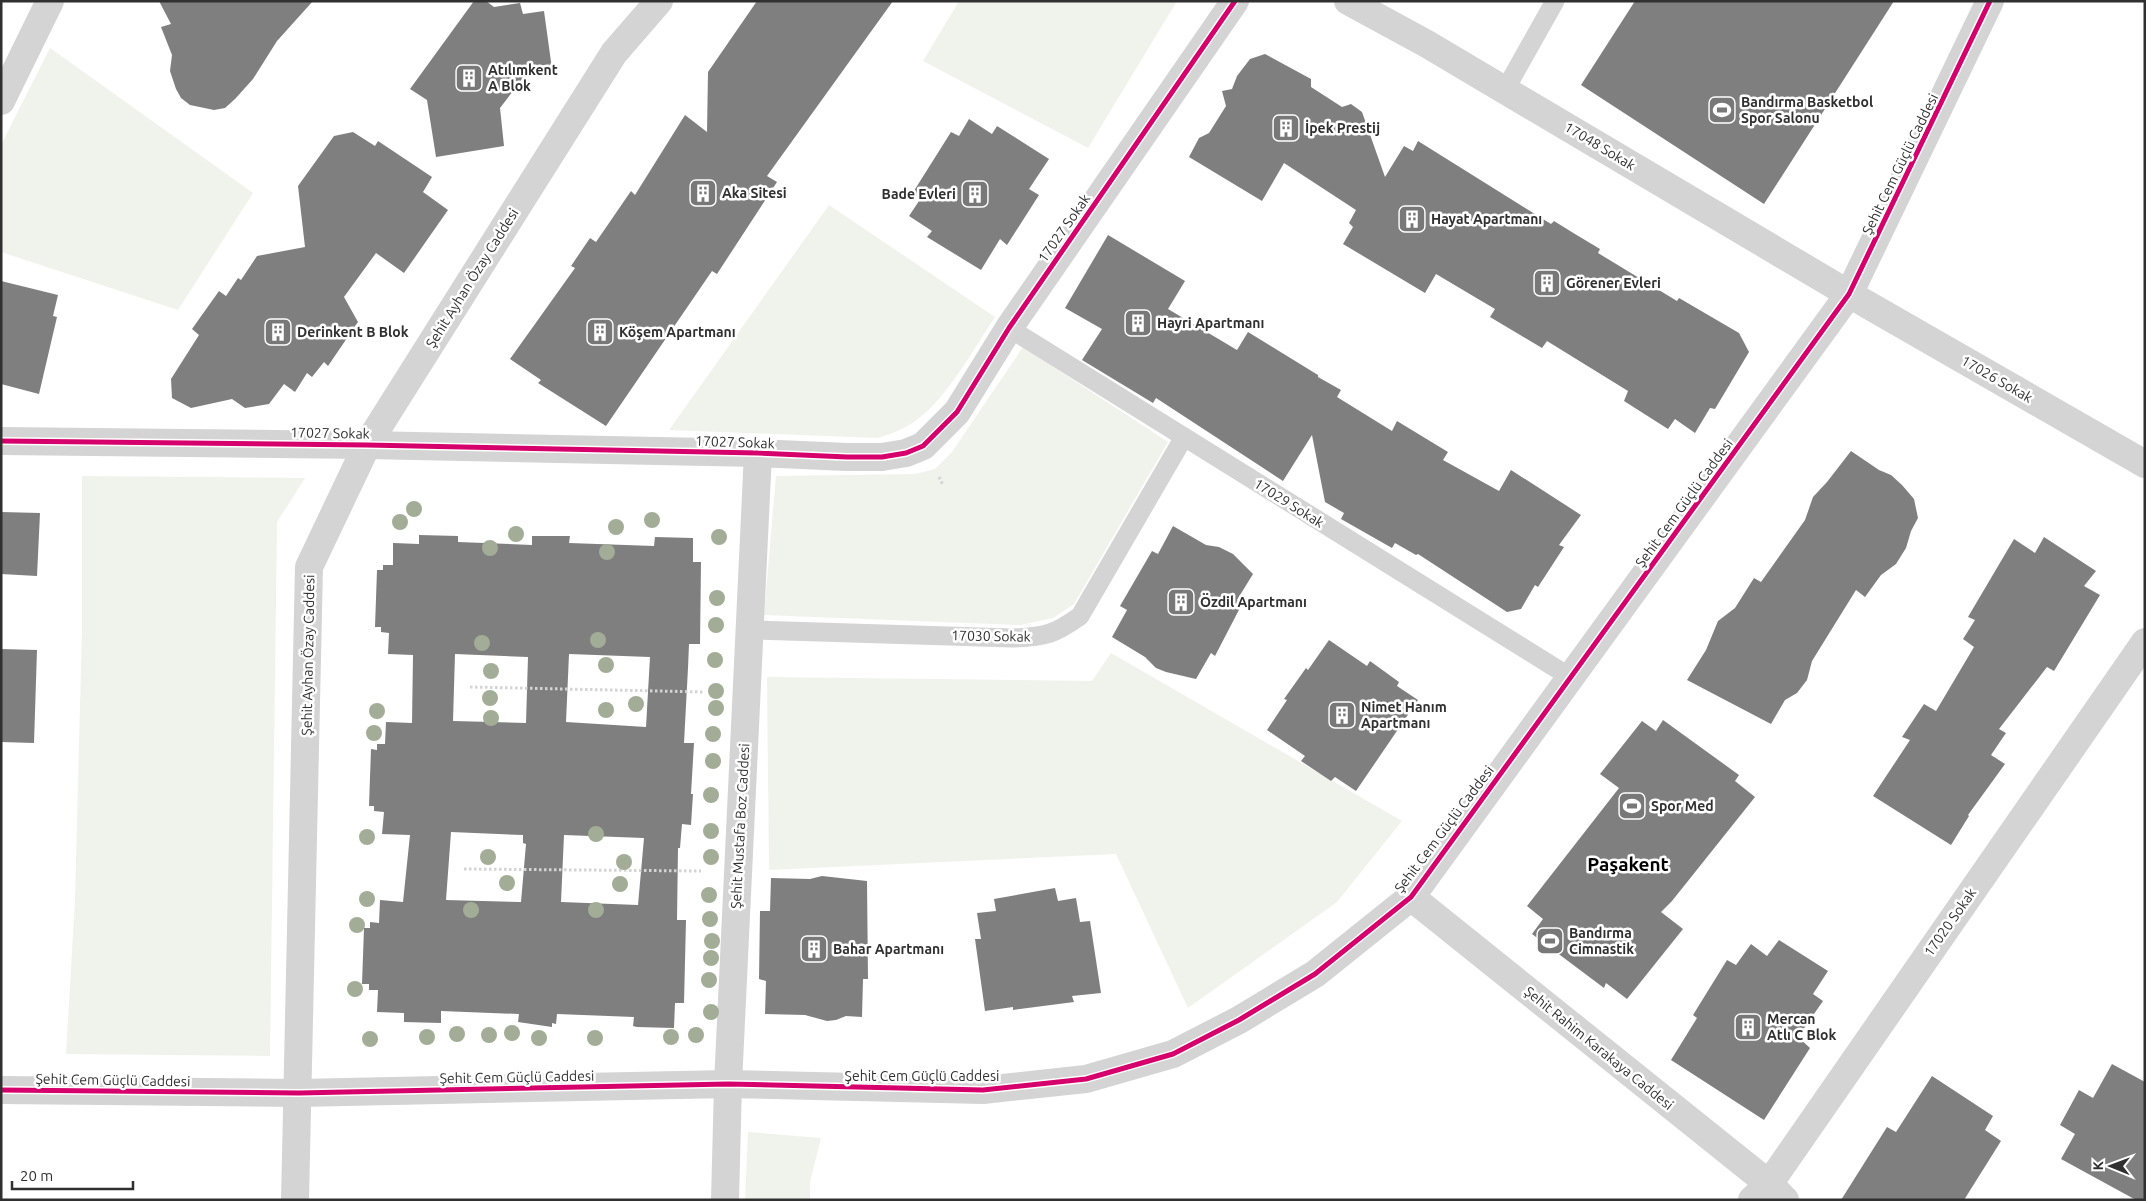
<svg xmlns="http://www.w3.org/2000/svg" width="2146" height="1201" font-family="Ubuntu,sans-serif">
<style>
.green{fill:#f0f3ec}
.building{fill:#7f7f7f;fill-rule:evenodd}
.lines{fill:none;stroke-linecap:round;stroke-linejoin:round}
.path{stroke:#d4d4d4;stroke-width:3;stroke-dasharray:2.5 2.5;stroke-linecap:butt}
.lane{stroke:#d4d4d4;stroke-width:19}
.street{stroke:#d4d4d4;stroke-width:28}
.cycleway-casing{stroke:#fff;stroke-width:8}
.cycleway{stroke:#d6006c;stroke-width:5}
.tree{fill:#a2ac96}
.labels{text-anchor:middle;stroke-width:5;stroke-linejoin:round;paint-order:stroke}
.poi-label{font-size:14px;font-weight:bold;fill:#303030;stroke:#fff;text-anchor:start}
.street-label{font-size:14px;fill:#303030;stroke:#fff}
.district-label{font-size:19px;font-weight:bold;fill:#000;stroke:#fff}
</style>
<rect width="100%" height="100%" fill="#fff"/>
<g class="green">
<path d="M 959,1 L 1177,1 L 1088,148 L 923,61 Z"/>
<path d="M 50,48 L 253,193 L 178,310 L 1,252 L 1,145 Z"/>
<path d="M 829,205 L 995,317 C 973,350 946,400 914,422 C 903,429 891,434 878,438 L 669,430 Z"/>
<path d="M 1023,347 L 1168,442 L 1074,604 L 1053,618 L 1021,625 L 764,615 L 776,476 L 915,474 L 935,469 L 952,452 Z"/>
<path d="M 82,476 L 305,478 L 277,522 L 270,1056 L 66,1054 L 75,901 L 82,629 Z"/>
<path d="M 1111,653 L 1402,821 L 1337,902 L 1188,1008 L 1116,854 L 769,870 L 767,677 L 1092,681 Z"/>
<path d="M 748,1132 L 821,1138 L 810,1182 L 810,1200 L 745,1200 Z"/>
</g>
<g class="building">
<path d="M 159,1 L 313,1 L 277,41 L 253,79 L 235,99 L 225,108 L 214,110 L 190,105 L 181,98 L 176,89 L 170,71 L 172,55 L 161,27 L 171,24 Z"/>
<path d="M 474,1 L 486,1 L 494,7 L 520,3 L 523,14 L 544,11 L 552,69 L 526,74 L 500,108 L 504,146 L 436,157 L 427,100 L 410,89 Z"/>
<path d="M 757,1 L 893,1 L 767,176 L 777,182 L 717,274 L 712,271 L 606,426 L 538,383 L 541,380 L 510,359 L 575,268 L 571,266 L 590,238 L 596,242 L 631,191 L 635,195 L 685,115 L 707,132 L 708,72 Z"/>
<path d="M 1635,1 L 1894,1 L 1764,204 L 1581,85 Z"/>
<path d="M 1265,54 L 1311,79 L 1311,87 L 1342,107 L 1351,104 L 1362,112 L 1385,177 L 1404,146 L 1413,151 L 1418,141 L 1551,224 L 1554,221 L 1575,234 L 1600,249 L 1598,253 L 1677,301 L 1679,298 L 1739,333 L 1749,352 L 1715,409 L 1710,408 L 1695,433 L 1675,419 L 1668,429 L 1624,401 L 1628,391 L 1547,341 L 1542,348 L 1490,317 L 1495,309 L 1436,274 L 1425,293 L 1343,244 L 1353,227 L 1349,223 L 1356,210 L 1284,163 L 1262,201 L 1189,157 L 1199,138 L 1209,133 L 1226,106 L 1222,91 L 1232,89 L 1237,76 L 1250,59 Z"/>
<path d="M 969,119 L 992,134 L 997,126 L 1049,159 L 1029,189 L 1039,195 L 1007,245 L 1000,239 L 981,270 L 927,237 L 932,231 L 909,216 L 921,198 L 912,194 L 951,132 L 959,136 Z"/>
<path d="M 353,132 L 375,146 L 378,141 L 432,177 L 423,192 L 448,210 L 404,273 L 376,253 L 344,297 L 358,322 L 328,366 L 324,362 L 312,377 L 307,373 L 295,392 L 284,384 L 269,404 L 245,408 L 232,399 L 191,408 L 172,398 L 171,379 L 199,335 L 192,329 L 219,291 L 226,296 L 238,278 L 241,280 L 257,256 L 305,247 L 298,186 L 334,136 Z"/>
<path d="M 1108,235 L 1185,281 L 1168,309 L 1237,350 L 1248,332 L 1318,375 L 1318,377 L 1341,390 L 1337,397 L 1392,431 L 1397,421 L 1448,452 L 1443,460 L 1499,491 L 1511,470 L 1581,515 L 1559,545 L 1564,547 L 1538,587 L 1535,585 L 1521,609 L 1507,612 L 1418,554 L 1416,555 L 1395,543 L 1392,548 L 1341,519 L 1344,513 L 1325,502 L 1312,435 L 1283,481 L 1156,398 L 1153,403 L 1082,360 L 1102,329 L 1065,308 Z"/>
<path d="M 1,281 L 58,295 L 53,316 L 57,317 L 39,394 L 1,384 Z"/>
<path d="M 1851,451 L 1879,470 L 1891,475 L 1902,485 L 1914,499 L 1918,518 L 1911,531 L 1906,548 L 1896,564 L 1881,575 L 1865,597 L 1856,590 L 1812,661 L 1807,680 L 1797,693 L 1785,700 L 1771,724 L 1687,680 L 1706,650 L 1718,621 L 1735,608 L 1754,578 L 1761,582 L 1805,520 L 1813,497 L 1827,482 Z"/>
<path d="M 1,512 L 40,513 L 37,576 L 1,574 Z"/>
<path d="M 1173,526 L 1206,545 L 1219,547 L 1233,554 L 1253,574 L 1237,600 L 1242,604 L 1215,656 L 1211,653 L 1196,679 L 1166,672 L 1156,668 L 1145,657 L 1112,637 L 1127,610 L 1120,606 L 1152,551 L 1158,554 Z"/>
<path d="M 419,535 L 458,536 L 458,542 L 532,545 L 532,536 L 570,536 L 569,543 L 654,546 L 655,537 L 693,538 L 693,562 L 701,562 L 700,644 L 689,644 L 688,668 L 684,743 L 694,743 L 691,794 L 693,794 L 691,825 L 682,824 L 680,848 L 678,848 L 677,920 L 686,920 L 684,1003 L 675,1003 L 674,1028 L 637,1027 L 633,1026 L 634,1017 L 557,1014 L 556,1024 L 552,1023 L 552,1027 L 518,1022 L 519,1014 L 441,1011 L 441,1023 L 404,1022 L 404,1013 L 377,1012 L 378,990 L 369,990 L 369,984 L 362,984 L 364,928 L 370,928 L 370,922 L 379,923 L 380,900 L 403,902 L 410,835 L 382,834 L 384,812 L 374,811 L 374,806 L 369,806 L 371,749 L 377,750 L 377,744 L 385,744 L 386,722 L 412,723 L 413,655 L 388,654 L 389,633 L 381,632 L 381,627 L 375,627 L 377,570 L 383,570 L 383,565 L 393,565 L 393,543 L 419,544 ZM 455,654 L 528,657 L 526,723 L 453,721 ZM 569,654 L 650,657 L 646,727 L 566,722 ZM 451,832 L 523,835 L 523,843 L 526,844 L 521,902 L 446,900 ZM 564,835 L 644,838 L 638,905 L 561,902 Z"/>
<path d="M 2044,537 L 2096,571 L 2084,586 L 2100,595 L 2054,671 L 2047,667 L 1999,729 L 2006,733 L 1991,755 L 2005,764 L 1968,815 L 1969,816 L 1951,845 L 1873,796 L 1910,740 L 1902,737 L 1924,704 L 1936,711 L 1974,647 L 1963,639 L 1975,620 L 1968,617 L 2014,539 L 2035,553 Z"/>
<path d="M 1329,640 L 1367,666 L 1370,661 L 1399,682 L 1397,686 L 1418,700 L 1356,791 L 1335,777 L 1331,781 L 1301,761 L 1305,756 L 1267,730 L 1287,700 L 1284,699 L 1306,668 L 1308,670 Z"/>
<path d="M 1,649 L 37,650 L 34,743 L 1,742 Z"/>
<path d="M 1663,720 L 1739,775 L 1735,781 L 1755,797 L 1672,901 L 1661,912 L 1683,929 L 1627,999 L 1606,983 L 1604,988 L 1532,934 L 1543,919 L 1527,906 L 1619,788 L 1600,774 L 1642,721 L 1656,731 Z"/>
<path d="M 822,876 L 867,881 L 868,979 L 863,979 L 862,1017 L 846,1016 L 836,1020 L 827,1021 L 805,1015 L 765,1014 L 766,981 L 759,979 L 760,911 L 770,911 L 771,878 L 810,879 Z"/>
<path d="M 1055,888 L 1058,901 L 1076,898 L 1080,922 L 1090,921 L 1101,993 L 1072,996 L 1074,1002 L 1013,1010 L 1013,1007 L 985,1011 L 975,939 L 981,939 L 977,913 L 996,911 L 994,899 Z"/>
<path d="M 1779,940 L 1828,971 L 1813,994 L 1823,1001 L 1798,1037 L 1810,1048 L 1764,1120 L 1671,1060 L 1697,1018 L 1693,1015 L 1727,960 L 1736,965 L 1751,944 L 1767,956 Z"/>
<path d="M 2112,1064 L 2145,1082 L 2145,1200 L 2136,1200 L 2061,1159 L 2075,1134 L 2060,1125 L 2079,1090 L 2093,1098 Z"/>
<path d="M 1932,1076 L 1993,1116 L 1985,1130 L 2001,1141 L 1964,1200 L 1841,1200 L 1887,1127 L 1896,1132 Z"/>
</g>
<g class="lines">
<g class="path">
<path d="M 939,477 L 943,485"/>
<path d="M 470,687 L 705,692"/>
<path d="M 464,869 L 701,871"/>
</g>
<g class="lane">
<path d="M 1505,90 L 1555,1"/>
<path d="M 1009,328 L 1570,677"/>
<path d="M 750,630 L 1013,638 C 1045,637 1055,634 1080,616 L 1184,437"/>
</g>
<g class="street">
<path d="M 1348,1 L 1427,44 L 1849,294 L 2145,464"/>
<path d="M 1,101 L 50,1"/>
<path d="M 1,441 L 367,445 L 758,453 L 847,457 L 882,457 L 906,453 L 923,446 L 957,412 L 1009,328 L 1235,1"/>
<path d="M 1411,897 L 1769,1184 L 1785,1200"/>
<path d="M 1,1090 L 299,1093 L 728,1084 L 983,1090 L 1086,1079 L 1173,1054 L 1239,1020 L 1315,974 L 1411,897 L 1849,294 L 1990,1"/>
<path d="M 295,1200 L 309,567 L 367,445 L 614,53 L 659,1"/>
<path d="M 725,1200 L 728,1084 L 758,453"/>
<path d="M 1752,1200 L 1769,1184 L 2145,642"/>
</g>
<g class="cycleway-casing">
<g id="cycleway">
<path d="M 1,441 L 367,445 L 758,453 L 847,457 L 882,457 L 906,453 L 923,446 L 957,412 L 1009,328 L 1235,1"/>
<path d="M 1,1090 L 299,1093 L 728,1084 L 983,1090 L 1086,1079 L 1173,1054 L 1239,1020 L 1315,974 L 1411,897 L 1849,294 L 1990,1"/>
</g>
</g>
<use href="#cycleway" class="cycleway"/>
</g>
<g class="tree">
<circle cx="414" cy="509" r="8"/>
<circle cx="652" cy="520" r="8"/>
<circle cx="400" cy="522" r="8"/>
<circle cx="616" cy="527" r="8"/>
<circle cx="516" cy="534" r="8"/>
<circle cx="719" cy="537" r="8"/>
<circle cx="490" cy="548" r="8"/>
<circle cx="607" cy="552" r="8"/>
<circle cx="717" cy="598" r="8"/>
<circle cx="716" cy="625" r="8"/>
<circle cx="598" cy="640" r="8"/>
<circle cx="482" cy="643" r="8"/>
<circle cx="715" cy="660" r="8"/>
<circle cx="606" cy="665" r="8"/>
<circle cx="491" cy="671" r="8"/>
<circle cx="716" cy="691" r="8"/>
<circle cx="490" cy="698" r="8"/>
<circle cx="636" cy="704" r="8"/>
<circle cx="716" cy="708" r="8"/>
<circle cx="606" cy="710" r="8"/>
<circle cx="377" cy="711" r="8"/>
<circle cx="491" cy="718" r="8"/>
<circle cx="374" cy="733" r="8"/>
<circle cx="713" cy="734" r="8"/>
<circle cx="713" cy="761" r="8"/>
<circle cx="711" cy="795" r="8"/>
<circle cx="711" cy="831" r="8"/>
<circle cx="596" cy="834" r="8"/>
<circle cx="367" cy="837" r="8"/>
<circle cx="488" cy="857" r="8"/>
<circle cx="711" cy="857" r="8"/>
<circle cx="624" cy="862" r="8"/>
<circle cx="507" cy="883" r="8"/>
<circle cx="620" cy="884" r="8"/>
<circle cx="709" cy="895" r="8"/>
<circle cx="367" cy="899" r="8"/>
<circle cx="471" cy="910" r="8"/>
<circle cx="596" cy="910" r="8"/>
<circle cx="710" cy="919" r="8"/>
<circle cx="357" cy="925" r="8"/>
<circle cx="712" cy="941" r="8"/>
<circle cx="711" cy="958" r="8"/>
<circle cx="709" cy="980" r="8"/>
<circle cx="355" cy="989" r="8"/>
<circle cx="711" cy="1012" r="8"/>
<circle cx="512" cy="1033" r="8"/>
<circle cx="457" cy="1034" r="8"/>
<circle cx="489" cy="1035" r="8"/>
<circle cx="696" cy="1035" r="8"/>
<circle cx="427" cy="1037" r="8"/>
<circle cx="671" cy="1037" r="8"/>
<circle cx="539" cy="1038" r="8"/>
<circle cx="595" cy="1038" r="8"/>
<circle cx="370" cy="1039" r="8"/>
</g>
<defs>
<g id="building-square" transform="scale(1.4375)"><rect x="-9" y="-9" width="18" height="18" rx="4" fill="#787878" stroke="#fff"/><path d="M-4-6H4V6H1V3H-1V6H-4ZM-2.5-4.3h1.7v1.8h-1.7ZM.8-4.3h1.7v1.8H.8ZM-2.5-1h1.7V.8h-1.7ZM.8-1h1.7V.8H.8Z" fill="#fff"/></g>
<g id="stadium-square" transform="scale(1.4375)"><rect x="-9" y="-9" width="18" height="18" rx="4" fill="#787878" stroke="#fff"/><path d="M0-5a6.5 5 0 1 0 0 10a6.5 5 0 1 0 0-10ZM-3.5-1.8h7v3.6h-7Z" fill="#fff"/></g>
</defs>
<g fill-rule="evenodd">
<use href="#building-square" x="469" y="78"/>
<use href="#stadium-square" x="1722" y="110"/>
<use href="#building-square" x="1286" y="128"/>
<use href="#building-square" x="703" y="193"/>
<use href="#building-square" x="975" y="194"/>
<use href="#building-square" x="1412" y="219"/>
<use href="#building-square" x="1547" y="283"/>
<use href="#building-square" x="1138" y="323"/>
<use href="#building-square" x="278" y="332"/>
<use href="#building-square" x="600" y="332"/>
<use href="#building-square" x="1181" y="602"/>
<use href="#building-square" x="1342" y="715"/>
<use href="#stadium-square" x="1632" y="806"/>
<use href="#stadium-square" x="1550" y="941"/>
<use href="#building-square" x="814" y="949"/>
<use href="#building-square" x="1748" y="1027"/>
</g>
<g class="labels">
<g class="poi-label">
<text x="488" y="75">Atılımkent<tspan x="488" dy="16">A Blok</tspan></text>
<text x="1741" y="107">Bandırma Basketbol<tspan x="1741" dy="16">Spor Salonu</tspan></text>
<text x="1305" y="133">İpek Prestij</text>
<text x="722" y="198">Aka Sitesi</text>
<text x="956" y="199" text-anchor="end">Bade Evleri</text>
<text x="1431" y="224">Hayat Apartmanı</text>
<text x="1566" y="288">Görener Evleri</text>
<text x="1157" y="328">Hayri Apartmanı</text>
<text x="297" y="337">Derinkent B Blok</text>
<text x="619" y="337">Köşem Apartmanı</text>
<text x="1200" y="607">Özdil Apartmanı</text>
<text x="1361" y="712">Nimet Hanım<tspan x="1361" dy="16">Apartmanı</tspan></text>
<text x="1651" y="811">Spor Med</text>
<text x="1569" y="938">Bandırma<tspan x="1569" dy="16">Cimnastik</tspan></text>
<text x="833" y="954">Bahar Apartmanı</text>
<text x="1767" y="1024">Mercan<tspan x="1767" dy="16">Atlı C Blok</tspan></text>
</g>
<g class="street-label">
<text transform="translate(1600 146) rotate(31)" y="5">17048 Sokak</text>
<text transform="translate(1900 164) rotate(-64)" y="5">Şehit Cem Güçlü Caddesi</text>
<text transform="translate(1064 228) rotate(-55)" y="5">17027 Sokak</text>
<text transform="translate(472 278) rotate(-58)" y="5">Şehit Ayhan Özay Caddesi</text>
<text transform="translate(1997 379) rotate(30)" y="5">17026 Sokak</text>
<text transform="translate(330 433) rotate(1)" y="5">17027 Sokak</text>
<text transform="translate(735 442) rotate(2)" y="5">17027 Sokak</text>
<text transform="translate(1289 503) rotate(32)" y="5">17029 Sokak</text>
<text transform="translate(1684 503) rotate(-54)" y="5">Şehit Cem Güçlü Caddesi</text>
<text transform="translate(991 636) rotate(1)" y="5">17030 Sokak</text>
<text transform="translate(308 655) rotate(-89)" y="5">Şehit Ayhan Özay Caddesi</text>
<text transform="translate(740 826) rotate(-87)" y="5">Şehit Mustafa Boz Caddesi</text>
<text transform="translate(1444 829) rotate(-53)" y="5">Şehit Cem Güçlü Caddesi</text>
<text transform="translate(1950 922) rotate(-55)" y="5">17020 Sokak</text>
<text transform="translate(1599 1048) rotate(39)" y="5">Şehit Rahim Karakaya Caddesi</text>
<text x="922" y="1081">Şehit Cem Güçlü Caddesi</text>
<text transform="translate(517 1077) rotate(-1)" y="5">Şehit Cem Güçlü Caddesi</text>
<text transform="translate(113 1080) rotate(1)" y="5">Şehit Cem Güçlü Caddesi</text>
</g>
<g class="district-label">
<text x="1628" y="871">Paşakent</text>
</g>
</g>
<rect width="2146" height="1201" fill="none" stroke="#303030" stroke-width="5"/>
<g transform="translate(2111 1166) rotate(271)" stroke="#ffffff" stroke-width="4" paint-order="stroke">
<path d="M0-4L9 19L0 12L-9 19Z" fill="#303030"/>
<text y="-8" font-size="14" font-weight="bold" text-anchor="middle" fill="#303030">K</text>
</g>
<path d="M12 1181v8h121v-8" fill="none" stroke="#303030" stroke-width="2.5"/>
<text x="20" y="1181" font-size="15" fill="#303030" stroke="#ffffff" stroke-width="4" paint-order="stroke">20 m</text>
</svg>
